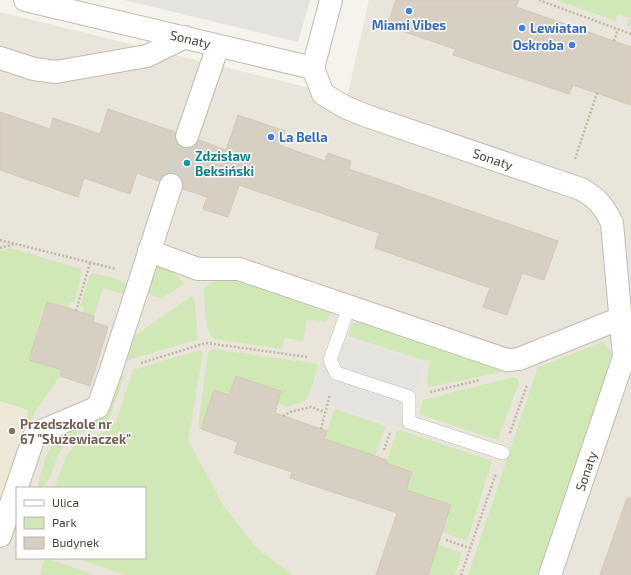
<svg xmlns="http://www.w3.org/2000/svg" width="631" height="575" font-family="'Exo 2',sans-serif">
<style>
.residential{fill:#e9e5da;fill-rule:evenodd}
.education{fill:#eee8d6}
.green{fill:#cfe8b6}
.parking{fill:#e4e3e0}
.building{fill:#d7cfc1;stroke:#d2c8b4}
.lines{fill:none;stroke-linecap:round;stroke-linejoin:round}
.street-tunnel{stroke:#d3d0c8;stroke-width:22;stroke-dasharray:22 11;stroke-linecap:butt}
.lane-casing{stroke:#c1bbae;stroke-width:14}
.street-casing{stroke:#c1bbae;stroke-width:24}
.path{stroke:#c2b8a0;stroke-width:2.5;stroke-dasharray:2 2;stroke-linecap:butt}
.lane{stroke:#fff;stroke-width:13}
.street{stroke:#fff;stroke-width:22}
.shop-dot{fill:#3f7fe0;stroke:#fff;stroke-width:1.5}
.culture-dot{fill:#0f9aa8;stroke:#fff;stroke-width:1.5}
.education-dot{fill:#8d6e63;stroke:#fff;stroke-width:1.5}
.labels{text-anchor:middle;stroke-width:3;stroke-linejoin:round;paint-order:stroke}
.shop-label{font-size:13px;font-weight:bold;fill:#366cbe;stroke:#fff;text-anchor:start}
.street-label{font-size:13px;fill:#4a4439;stroke:#fff}
.culture-label{font-size:13px;font-weight:bold;fill:#0d838f;stroke:#fff;text-anchor:start}
.education-label{font-size:13px;font-weight:bold;fill:#785e54;stroke:#fff;text-anchor:start}
</style>
<rect width="100%" height="100%" fill="#f5f3ec"/>
<path class="residential" d="M 369,0 L 631,0 L 631,575 L 0,575 L 0,12 L 347,97 ZM 17,488 L 145,488 L 145,558 L 17,558 Z"/>
<path class="education" d="M 0,401 L 28,410 L 21,452 L 7,496 L 0,500 Z"/>
<g class="green">
<path d="M 557,0 L 631,0 L 631,27 L 627,26 L 630,18 L 618,14 L 615,21 Z"/>
<path d="M 10,248 L 81,269 L 82,272 L 74,303 L 70,302 L 68,308 L 47,302 L 40,320 L 29,360 L 62,370 L 60,376 L 34,413 L 21,452 L 28,410 L 0,401 L 0,251 Z"/>
<path d="M 158,263 C 164,267 181,277 184,284 L 162,298 L 156,297 L 148,293 Z"/>
<path d="M 93,273 C 104,276 132,278 126,295 L 103,288 L 94,316 L 82,313 L 84,307 L 80,306 L 90,275 Z"/>
<path d="M 231,277 L 330,308 L 330,314 L 326,322 L 307,320 L 303,341 L 284,338 L 282,349 L 214,339 C 204,331 205,301 204,288 L 222,278 Z"/>
<path d="M 192,296 L 194,299 L 198,336 L 196,340 L 125,361 L 133,337 Z"/>
<path d="M 360,319 L 517,369 L 429,387 L 427,382 L 430,362 L 348,336 L 352,324 Z"/>
<path d="M 603,342 L 611,352 L 613,360 L 539,575 L 468,575 L 538,367 Z"/>
<path d="M 213,349 L 317,364 L 318,367 L 309,395 L 305,401 L 287,407 L 278,403 L 281,391 L 236,376 L 229,395 L 214,390 L 201,429 L 198,427 L 208,352 Z"/>
<path d="M 200,350 L 203,353 L 188,440 L 223,505 L 254,545 L 261,552 L 293,575 L 126,575 L 75,558 L 145,558 L 145,488 L 54,488 L 67,455 L 75,445 L 103,432 L 116,422 L 133,370 Z"/>
<path d="M 125,375 L 110,417 L 103,424 L 79,433 L 70,440 L 62,448 L 56,459 L 50,478 L 42,488 L 37,488 L 46,456 L 53,445 L 65,431 L 87,422 L 105,417 L 119,377 Z"/>
<path d="M 514,377 L 517,378 L 519,382 L 498,440 L 421,415 L 420,411 L 423,400 Z"/>
<path d="M 336,409 L 386,426 L 375,456 L 324,439 L 334,410 Z"/>
<path d="M 400,430 L 492,461 L 467,541 L 442,532 L 451,505 L 406,490 L 412,472 L 386,463 L 397,431 Z"/>
<path d="M 438,545 L 462,553 L 455,575 L 428,575 Z"/>
<path d="M 45,558 L 46,558 L 95,575 L 40,575 Z"/>
</g>
<g class="parking">
<path d="M 124,0 L 310,0 L 298,42 Z"/>
<path d="M 347,340 L 425,363 L 401,428 L 310,398 L 320,368 Z"/>
</g>
<g class="building">
<path d="M 396,0 L 519,0 L 516,7 L 631,47 L 631,105 L 573,85 L 569,94 L 453,55 L 455,49 L 387,26 Z"/>
<path d="M 108,109 L 175,132 L 175,139 L 177,144 L 183,148 L 189,148 L 195,146 L 199,140 L 226,150 L 238,115 L 285,131 L 279,145 L 325,161 L 328,153 L 351,161 L 349,169 L 558,241 L 544,280 L 522,273 L 507,315 L 483,307 L 490,288 L 375,248 L 379,233 L 239,185 L 228,217 L 203,209 L 207,197 L 183,189 L 183,183 L 181,177 L 174,173 L 169,173 L 163,175 L 159,181 L 137,173 L 130,194 L 84,178 L 78,197 L 0,170 L 0,112 L 50,129 L 53,118 L 100,134 Z"/>
<path d="M 47,302 L 94,316 L 93,322 L 108,327 L 90,386 L 60,376 L 62,370 L 29,360 Z"/>
<path d="M 236,376 L 281,391 L 275,413 L 327,431 L 324,439 L 387,460 L 386,463 L 412,472 L 406,490 L 451,505 L 428,575 L 376,575 L 397,513 L 290,478 L 292,472 L 234,453 L 238,442 L 201,429 L 214,390 L 229,395 Z"/>
<path d="M 627,498 L 631,498 L 631,575 L 600,575 Z"/>
</g>
<g class="lines">
<path class="street-tunnel" d="M 171,185 L 187,136"/>
<g class="lane-casing">
<path id="lane" d="M 349,307 L 330,360 L 336,373 L 409,397 L 409,422 L 503,453"/>
</g>
<g class="street-casing">
<g id="street">
<path id="s1" d="M 25,0 L 313,68 L 323,94 L 345,107 L 364,115 L 581,189 C 598,199 603,205 612,223 L 624,357 L 550,575"/>
<path d="M 0,58 L 34,69 L 56,72 L 147,56 L 185,37"/>
<path d="M 313,68 L 331,0"/>
<path d="M 187,136 L 218,46"/>
<path d="M 149,251 L 198,269 L 239,269 L 507,360 L 519,359 L 621,318"/>
<path d="M 0,536 L 35,434 L 98,407 L 110,373 L 171,185"/>
</g>
</g>
<g class="path">
<path d="M 539,0 L 631,34"/>
<path d="M 614,41 L 618,29"/>
<path d="M 575,159 L 597,93"/>
<path d="M 0,240 L 116,269"/>
<path d="M 0,248 L 14,244"/>
<path d="M 76,311 L 90,263"/>
<path d="M 141,363 L 206,343 L 308,357"/>
<path d="M 430,392 L 480,380"/>
<path d="M 283,416 L 290,412 L 311,407 L 325,412"/>
<path d="M 321,429 L 330,394"/>
<path d="M 510,433 L 527,385"/>
<path d="M 384,450 L 390,433"/>
<path d="M 446,540 L 470,548"/>
<path d="M 461,575 L 496,473"/>
</g>
<use href="#lane" class="lane"/>
<use href="#street" class="street"/>
</g>
<g class="shop-dot">
<circle cx="409" cy="11" r="4"/>
<circle cx="522" cy="28" r="4"/>
<circle cx="572" cy="45" r="4"/>
<circle cx="271" cy="137" r="4"/>
</g>
<circle class="culture-dot" cx="187" cy="163" r="4"/>
<circle class="education-dot" cx="12" cy="431" r="4"/>
<g class="labels">
<g class="shop-label">
<text x="409" y="30" text-anchor="middle">Miami Vibes</text>
<text x="530" y="33">Lewiatan</text>
<text x="564" y="50" text-anchor="end">Oskroba</text>
<text x="279" y="142">La Bella</text>
</g>
<g class="street-label">
<text dy="5" stroke="none"><textPath href="#s1" startOffset="170">Sonaty</textPath></text>
<text dy="5" stroke="none"><textPath href="#s1" startOffset="506">Sonaty</textPath></text>
<text transform="translate(586 471) rotate(-71)" y="5">Sonaty</text>
</g>
<g class="culture-label">
<text x="195" y="161">Zdzisław<tspan x="195" dy="15">Beksiński</tspan></text>
</g>
<g class="education-label">
<text x="20" y="429">Przedszkole nr<tspan x="20" dy="15">67 "Służewiaczek"</tspan></text>
</g>
</g>
<rect x="16" y="487" width="130" height="72" fill="#ffffff" stroke="#b7b4b0"/>
<rect x="24" y="500" width="20" height="6" fill="#ffffff" stroke="#b7b4b0"/>
<text x="52" y="507" font-size="12" fill="#4a4439">Ulica</text>
<rect x="24" y="517" width="20" height="12" fill="#cfe8b6" stroke="#b7b4b0"/>
<text x="52" y="527" font-size="12" fill="#4a4439">Park</text>
<rect x="24" y="537" width="20" height="12" fill="#d7cfc1" stroke="#b7b4b0"/>
<text x="52" y="547" font-size="12" fill="#4a4439">Budynek</text>
</svg>
